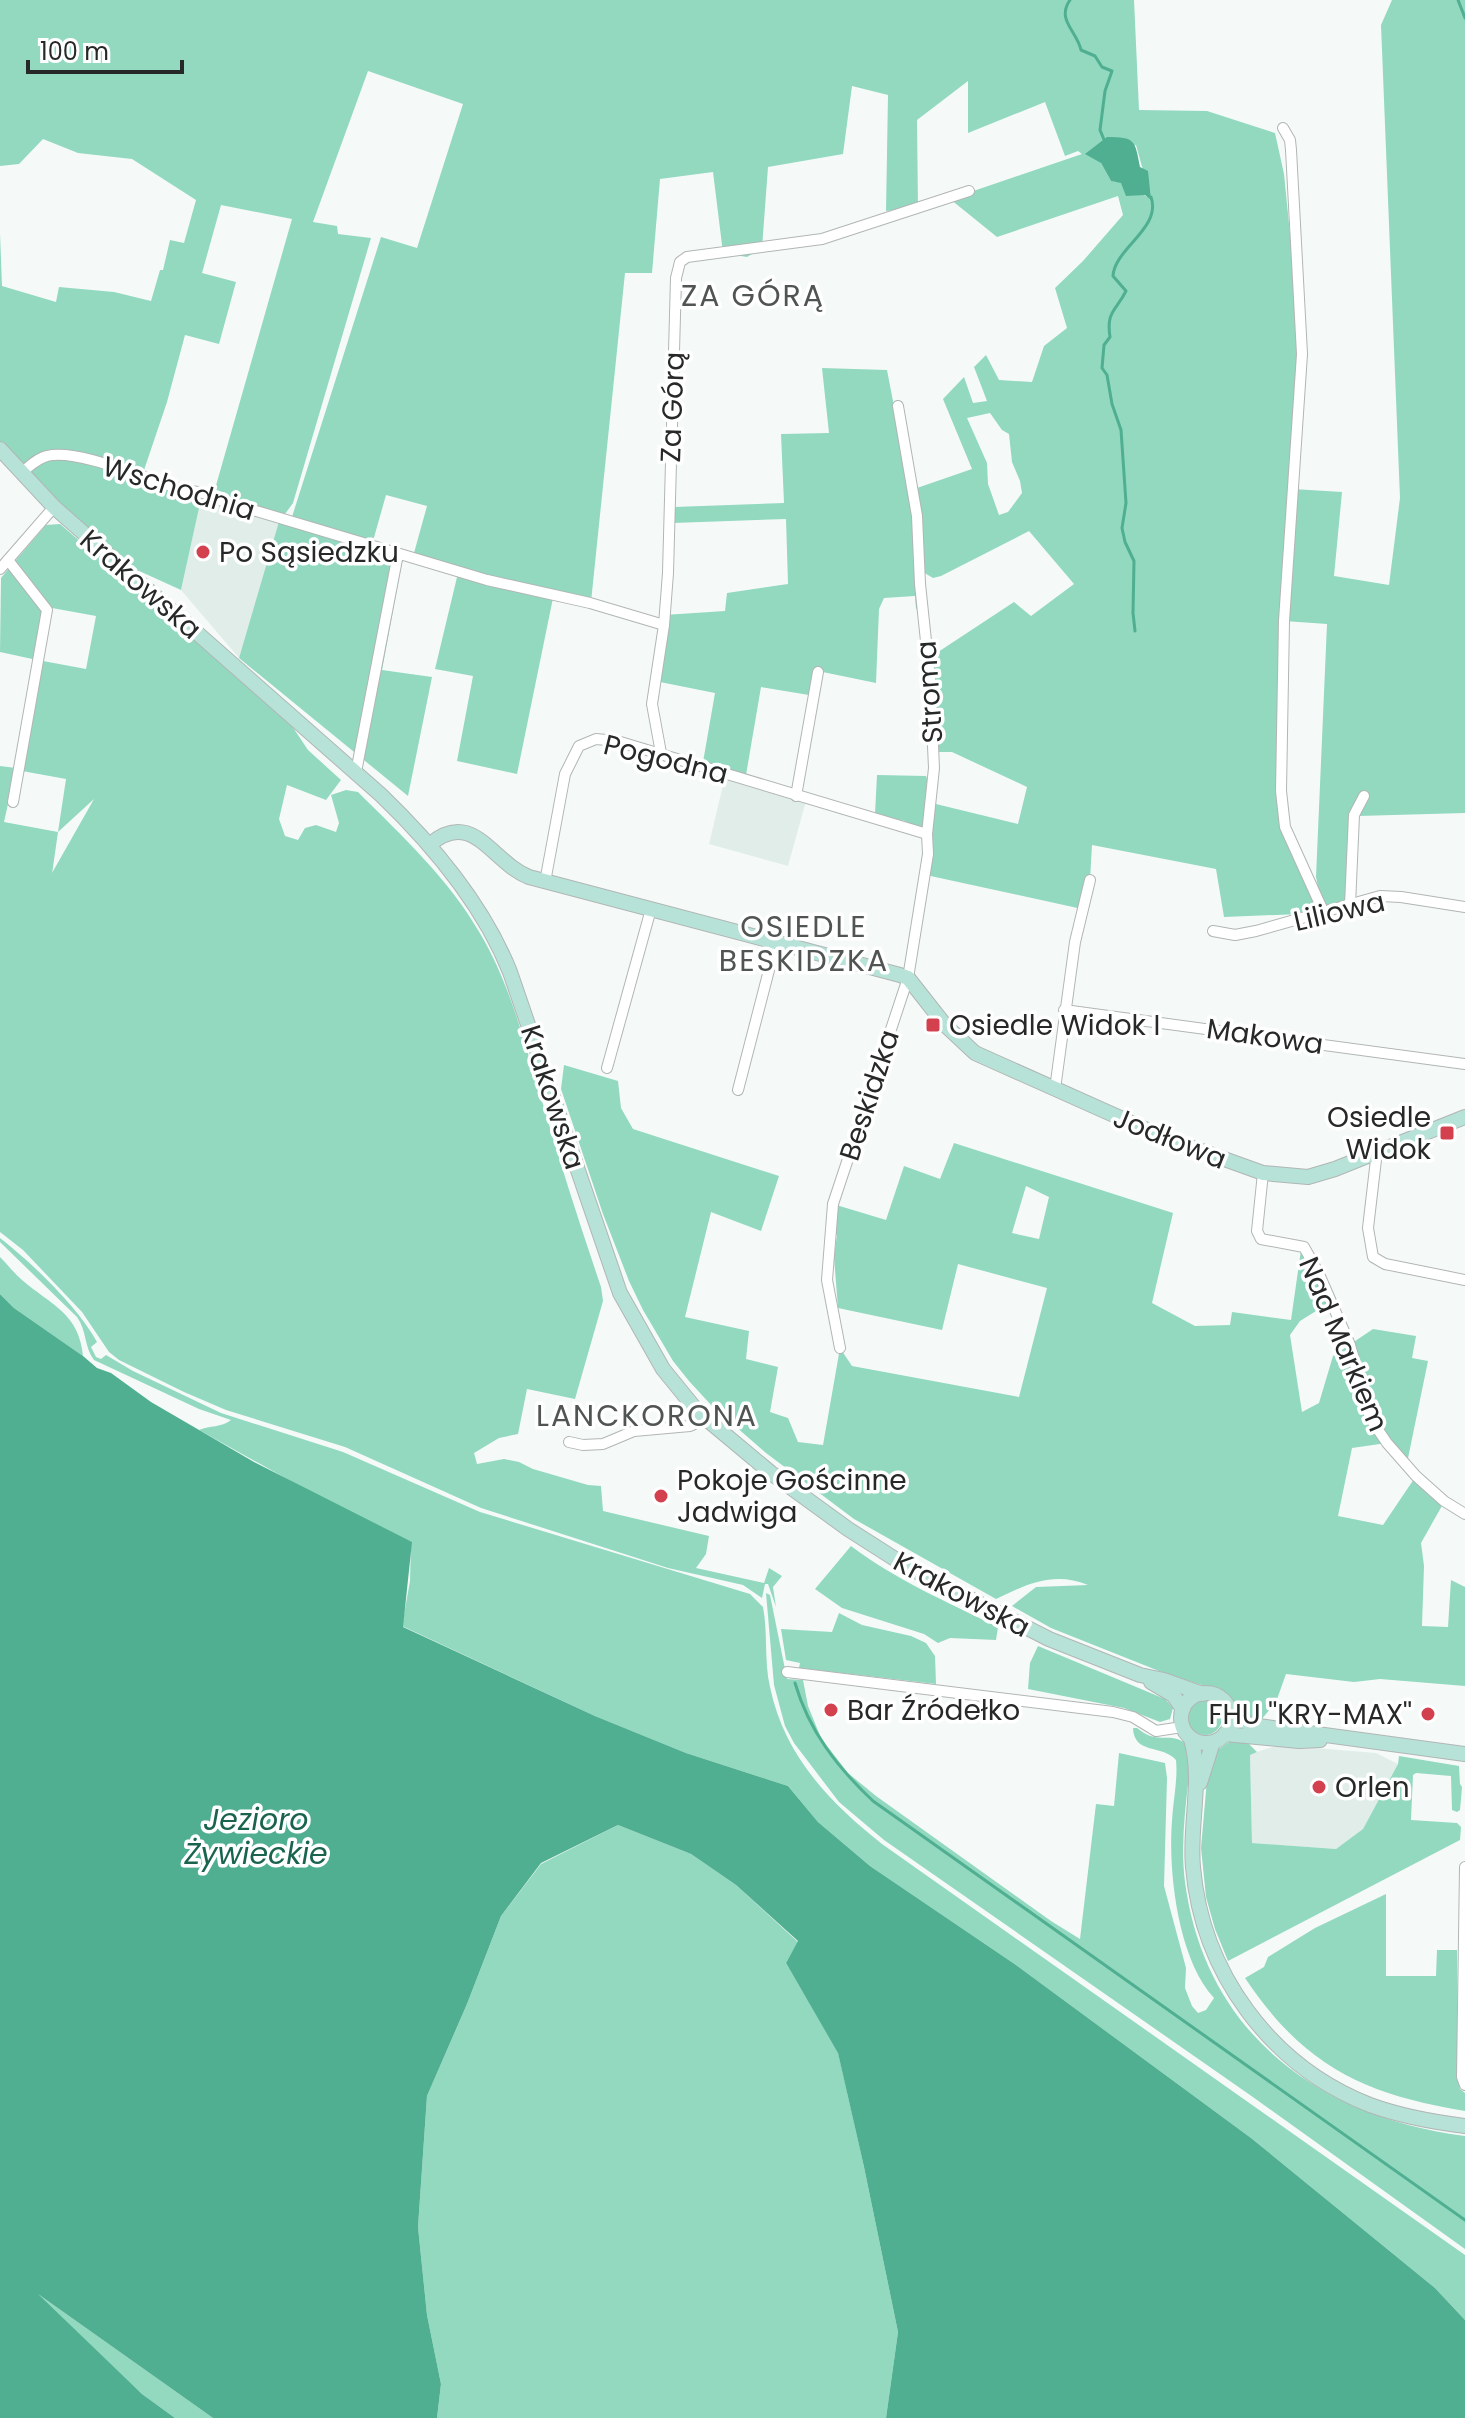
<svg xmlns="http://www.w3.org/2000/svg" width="1465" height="2418" font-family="Poppins,sans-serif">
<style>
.built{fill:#e0ede8}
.green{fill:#92d9c0;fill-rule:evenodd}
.water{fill:#50af91}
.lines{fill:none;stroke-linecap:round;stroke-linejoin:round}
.stream{stroke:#50af91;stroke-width:3}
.street-casing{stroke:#b1b6b4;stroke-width:12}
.secondary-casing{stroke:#b1b6b4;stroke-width:16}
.street{stroke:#fff;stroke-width:10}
.secondary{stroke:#b7e2d8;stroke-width:14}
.poi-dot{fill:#d2414d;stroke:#fff;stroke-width:3}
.labels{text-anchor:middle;stroke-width:7;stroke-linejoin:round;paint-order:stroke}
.street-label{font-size:28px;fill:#272928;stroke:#fff}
.poi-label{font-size:28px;fill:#272928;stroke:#fff;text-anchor:start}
.neighbourhood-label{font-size:30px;letter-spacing:2px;fill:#505453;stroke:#fff}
.water-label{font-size:30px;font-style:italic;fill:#1a644f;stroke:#fff}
</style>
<rect width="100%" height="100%" fill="#f5faf8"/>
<g class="built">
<path d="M 201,499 L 280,518 L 239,658 L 181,590 Z"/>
<path d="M 725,777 L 806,801 L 788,866 L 709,844 Z"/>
<path d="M 1279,1745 L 1376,1753 L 1398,1764 L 1363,1829 L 1336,1849 L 1252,1843 L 1250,1754 Z"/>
</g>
<g class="green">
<path d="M 0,0 L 1134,0 L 1139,110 L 1207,111 L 1275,133 L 1284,174 L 1302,354 L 1293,489 L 1342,492 L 1334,576 L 1389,585 L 1400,498 L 1381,25 L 1392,0 L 1465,0 L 1465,813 L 1358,816 L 1355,903 L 1324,913 L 1224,917 L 1216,869 L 1092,845 L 1090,880 L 1082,909 L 926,875 L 927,834 L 936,804 L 1018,824 L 1027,787 L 952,752 L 937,752 L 932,656 L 1014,602 L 1031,616 L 1074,584 L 1029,531 L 941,576 L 933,578 L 923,572 L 917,488 L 972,469 L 943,399 L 964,377 L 973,403 L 987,401 L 974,367 L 986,355 L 999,380 L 1032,382 L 1044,346 L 1067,328 L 1055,288 L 1083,261 L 1123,215 L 1118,196 L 997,237 L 950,199 L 1082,154 L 1078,151 L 1065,156 L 1045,102 L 968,133 L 968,81 L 917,120 L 918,208 L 886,211 L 888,95 L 852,86 L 843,154 L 768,167 L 762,248 L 747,257 L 723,253 L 713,172 L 660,179 L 652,273 L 625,273 L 591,602 L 458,568 L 414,553 L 427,506 L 386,495 L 373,541 L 403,557 L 382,670 L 432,677 L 408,796 L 239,658 L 280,518 L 291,520 L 381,237 L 417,248 L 463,104 L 368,71 L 313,222 L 337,226 L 338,234 L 371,238 L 293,503 L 285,514 L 220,496 L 215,489 L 292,219 L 221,205 L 202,273 L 236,282 L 219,344 L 185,335 L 167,402 L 142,476 L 201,499 L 181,590 L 137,570 L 21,473 L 0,448 L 0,233 L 2,286 L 56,302 L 59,287 L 114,292 L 151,301 L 160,270 L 163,270 L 170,240 L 184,243 L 196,200 L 132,159 L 78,153 L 43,139 L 19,164 L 0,166 ZM 1136,145 L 1151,199 L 1121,182 L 1111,181 L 1101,163 ZM 990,413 L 1002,430 L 1009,434 L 1012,462 L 1020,481 L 1022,493 L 1008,512 L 999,515 L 988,484 L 987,463 L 967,418 ZM 1284,621 L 1327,624 L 1316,877 L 1322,907 L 1283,820 Z"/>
<path d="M 822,368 L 887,370 L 915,515 L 920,607 L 916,609 L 915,596 L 884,598 L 879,609 L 876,683 L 813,670 L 809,695 L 761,687 L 746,775 L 703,762 L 715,693 L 655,681 L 664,615 L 725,611 L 727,593 L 788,584 L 786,519 L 673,523 L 674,507 L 784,503 L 781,434 L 829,433 Z"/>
<path d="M 60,524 L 290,723 L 308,750 L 341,780 L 326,800 L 287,785 L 279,819 L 285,836 L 298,840 L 305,828 L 316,825 L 336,832 L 339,823 L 331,795 L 346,790 L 358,792 C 403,837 449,879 481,935 C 511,986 525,1045 542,1101 C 560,1163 580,1225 601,1287 L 603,1301 L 575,1399 L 527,1389 L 518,1434 L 499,1438 L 474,1453 L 477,1464 L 504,1459 L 519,1462 L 533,1469 L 588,1485 L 601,1486 L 603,1511 L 709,1536 L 706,1554 L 696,1568 L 764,1583 L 769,1568 L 782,1576 L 773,1587 L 776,1607 L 768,1584 L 765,1584 L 762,1598 L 743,1585 L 668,1568 L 481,1508 L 345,1447 L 226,1410 L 184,1392 L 119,1360 L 109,1352 L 82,1312 L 23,1250 L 0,1232 L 0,766 L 16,768 L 4,822 L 58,832 L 66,779 L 22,771 L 43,661 L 86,669 L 96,616 L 52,608 L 16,563 L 16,560 L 46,525 ZM 94,799 L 52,873 L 52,874 L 58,832 Z"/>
<path d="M 10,567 L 43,609 L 37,660 L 0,652 L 1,578 Z"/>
<path d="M 458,573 L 553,598 L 517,774 L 457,761 L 473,676 L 435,669 Z"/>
<path d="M 877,775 L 926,776 L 928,782 L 924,821 L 921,829 L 905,821 L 875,814 Z"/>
<path d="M 564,1065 L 618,1081 L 621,1108 L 633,1129 L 779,1176 L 761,1231 L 711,1212 L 685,1317 L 749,1331 L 746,1359 L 778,1367 L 770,1412 L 788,1418 L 798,1442 L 823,1445 L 840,1348 L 852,1366 L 1019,1397 L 1047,1288 L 958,1264 L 942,1330 L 838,1308 L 834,1257 L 837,1235 L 829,1230 L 833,1204 L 886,1220 L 904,1166 L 940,1179 L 954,1143 L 1173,1213 L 1152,1303 L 1195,1326 L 1230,1325 L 1232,1312 L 1291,1320 L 1301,1250 L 1329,1303 L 1300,1321 L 1290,1335 L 1302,1412 L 1319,1403 L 1333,1356 L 1373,1329 L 1416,1336 L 1412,1358 L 1428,1361 L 1407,1463 L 1387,1443 L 1352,1448 L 1338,1516 L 1383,1525 L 1416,1476 L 1443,1504 L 1421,1543 L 1424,1566 L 1422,1626 L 1448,1627 L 1451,1580 L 1465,1587 L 1465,1686 L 1380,1679 L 1354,1682 L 1286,1674 L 1276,1702 L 1261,1720 L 1241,1714 L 1230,1697 L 1224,1692 L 1164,1673 L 1051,1628 L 1012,1606 L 1036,1587 L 1088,1585 C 1054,1571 1027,1584 996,1599 L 854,1519 L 766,1453 L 712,1406 L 689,1381 L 673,1361 L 643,1310 L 629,1281 L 603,1214 L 561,1089 ZM 1026,1186 L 1049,1197 L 1039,1239 L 1012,1233 Z"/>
<path d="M 0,1238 C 31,1262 79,1308 97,1342 L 91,1347 L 96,1357 L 101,1359 L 106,1355 L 133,1371 L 221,1413 L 343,1452 L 480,1512 L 750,1594 L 763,1607 C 768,1633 764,1661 770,1687 C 784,1755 829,1802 882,1844 L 1465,2255 L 1465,2320 L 1435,2288 L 1251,2138 L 1016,1965 L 870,1866 L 818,1822 L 788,1786 L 686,1753 L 595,1716 L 402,1626 L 410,1581 L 411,1542 L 332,1504 L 199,1430 C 210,1425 221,1428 231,1420 L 199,1409 L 94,1360 C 84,1347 87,1331 77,1317 L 0,1242 Z"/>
<path d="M 0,1257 C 7,1264 14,1273 22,1280 C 51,1305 79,1313 83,1356 L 14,1308 L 0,1294 Z"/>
<path d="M 851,1546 C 896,1580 947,1602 998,1627 L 996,1640 L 950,1638 L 938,1643 L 924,1634 L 842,1608 L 815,1589 Z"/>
<path d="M 766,1593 L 770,1595 L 787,1679 L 803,1680 L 808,1706 L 821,1738 L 848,1773 L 876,1796 L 1051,1921 L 1080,1939 L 1096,1804 L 1114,1806 L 1119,1753 L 1165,1763 L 1167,1778 L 1164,1886 L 1186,1968 L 1185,1988 L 1192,2006 L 1198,2013 L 1206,2010 L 1214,1998 C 1178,1959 1168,1872 1172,1821 C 1173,1801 1178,1780 1176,1760 C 1162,1744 1134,1755 1133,1728 L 1137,1728 C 1157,1745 1167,1732 1184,1742 L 1188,1755 L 1188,1765 L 1190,1766 C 1186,1804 1180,1843 1185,1882 C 1205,2034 1320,2117 1465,2136 L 1465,2249 L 1250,2095 L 884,1840 L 839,1802 L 794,1743 L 785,1726 L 774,1685 Z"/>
<path d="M 839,1613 L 862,1625 L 911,1636 L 926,1643 L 935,1656 L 936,1684 L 799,1668 L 800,1663 L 786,1660 L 781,1629 L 832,1632 Z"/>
<path d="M 1038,1646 L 1165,1699 L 1173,1708 L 1170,1719 L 1160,1722 L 1124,1708 L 1028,1689 L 1030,1663 Z"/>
<circle cx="1205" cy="1718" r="17"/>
<path d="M 1231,1741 L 1248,1743 L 1257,1752 L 1250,1755 L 1252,1843 L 1336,1849 L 1363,1829 L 1398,1764 L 1399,1756 L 1459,1766 L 1460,1784 L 1462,1787 L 1460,1810 L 1457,1812 L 1452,1810 L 1451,1776 L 1416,1773 L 1413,1775 L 1411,1820 L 1457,1823 L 1461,1827 L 1460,1840 L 1228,1961 L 1215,1929 L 1206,1897 L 1201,1848 L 1208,1768 L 1217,1750 Z"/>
<path d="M 618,1825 L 691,1854 L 736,1885 L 798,1942 L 786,1963 L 838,2052 L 864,2167 L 898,2332 L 886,2418 L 437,2418 L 441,2384 L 427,2315 L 418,2227 L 427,2096 L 467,2004 L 501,1916 L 541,1864 Z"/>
<path d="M 1386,1894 L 1386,1976 L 1436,1976 L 1437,1950 L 1457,1950 L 1458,2080 L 1460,2089 L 1465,2093 L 1465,2111 C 1363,2094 1304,2066 1245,1978 L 1264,1967 L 1268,1957 L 1315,1928 Z"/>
<path d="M 31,2289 L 213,2418 L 175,2418 L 142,2394 Z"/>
</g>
<g class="water">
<path d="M 1107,137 C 1135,137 1135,140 1140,167 L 1148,171 L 1151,200 L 1145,195 L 1126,196 L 1121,183 L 1111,181 L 1101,163 L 1085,154 Z"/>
<path d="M 0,1294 L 14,1308 L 83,1356 L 97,1368 L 111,1373 L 151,1402 L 254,1462 L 412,1542 L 403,1627 L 595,1716 L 686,1753 L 788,1786 L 818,1822 L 870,1866 L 1016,1965 L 1251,2138 L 1435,2288 L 1465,2320 L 1465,2418 L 886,2418 L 898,2332 L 864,2167 L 838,2053 L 786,1963 L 798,1941 L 736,1885 L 691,1854 L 618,1825 L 541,1863 L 501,1916 L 467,2004 L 427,2096 L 418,2227 L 427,2315 L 441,2384 L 437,2418 L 213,2418 L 38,2294 L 142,2394 L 175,2418 L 0,2418 Z"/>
</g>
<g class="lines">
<g class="stream">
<path d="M 1070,0 C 1056,20 1077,31 1081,50 L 1095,56 L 1102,67 L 1112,71 L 1105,91 L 1100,130 L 1105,142"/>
<path d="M 1458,0 L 1465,18"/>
<path d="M 1135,631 L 1133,613 L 1134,561 L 1125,542 L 1122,528 L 1126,503 L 1121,430 L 1112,404 L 1107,375 L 1102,368 L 1104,345 L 1110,337 C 1106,311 1116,311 1126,291 L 1113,276 C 1114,249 1162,228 1151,197"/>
<path d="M 795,1683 C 809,1731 837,1767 873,1801 L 1465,2220"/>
</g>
<g class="street-casing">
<g id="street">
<path d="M 1283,128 L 1290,140 L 1291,150 L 1302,354 L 1284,621 L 1281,791 L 1285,827 L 1324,913"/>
<path d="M 21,473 C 29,467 37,458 47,456 C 77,448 149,480 180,489 C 193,492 206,491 216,499 L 487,580 L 590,603 L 664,625"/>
<path d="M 8,560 L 47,610 L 13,802"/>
<path d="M 0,569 L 54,507"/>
<path d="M 661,753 L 652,704 L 664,625 L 668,573 L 676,278 L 680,262 L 687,257 L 822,239 L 969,191"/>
<path d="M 356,772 L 398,554"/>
<path d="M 796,796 L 818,672"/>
<path d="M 545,882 L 565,774 L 579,746 L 596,739 L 617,741 L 927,834"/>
<path d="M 1350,905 L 1354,815 L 1364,796"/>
<path d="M 1213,931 L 1235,935 L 1256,931 L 1380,896 L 1401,897 L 1465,907"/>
<path d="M 1064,1010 L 1465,1064"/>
<path d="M 607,1068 L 651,909"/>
<path d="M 1055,1089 L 1075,942 L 1090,880"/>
<path d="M 738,1090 L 776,943"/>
<path d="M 1377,1151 L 1368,1228 L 1373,1257 L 1385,1264 L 1465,1280"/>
<path d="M 1263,1173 L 1257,1231 L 1261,1239 L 1304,1247 L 1319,1274 L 1350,1345 L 1370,1418 L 1387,1443 L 1416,1476 L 1444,1501 L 1465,1514"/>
<path d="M 840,1348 L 827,1280 L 833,1204 L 908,978 L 928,854 L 927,834 L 934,768 L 930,679 L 920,584 L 917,516 L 898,406"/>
<path d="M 569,1442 L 583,1445 L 603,1444 L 634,1431 L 690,1426 L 706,1419"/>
<path d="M 787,1672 L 1113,1712 L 1133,1717 L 1156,1731 L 1182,1727"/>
<path d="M 1465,1867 L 1462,2077 L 1465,2085"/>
</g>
</g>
<g class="secondary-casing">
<g id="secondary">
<path d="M 0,449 L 54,507 L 381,795 C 433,845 483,904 510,972 L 620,1293 L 663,1369 L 698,1412 L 771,1473 L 848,1529 L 906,1566 L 1049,1639 L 1140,1675 L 1164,1680 L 1203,1694"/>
<path d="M 429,845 C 473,807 491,862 529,877 L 900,975 L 908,978 L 945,1025 L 975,1053 L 1163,1137 L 1263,1173 L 1308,1177 L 1335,1169 L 1465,1117"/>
<path d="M 1151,1682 L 1173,1695 L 1183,1709"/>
<circle cx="1206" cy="1718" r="25"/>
<path d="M 1230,1715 L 1252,1725 L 1465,1754"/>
<path d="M 1225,1734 L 1299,1741 L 1320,1740"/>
<path d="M 1191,1739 C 1203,1780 1189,1825 1193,1867 C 1202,1972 1270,2066 1370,2105 C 1400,2116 1433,2122 1465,2126"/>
<path d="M 1200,1783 L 1213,1742"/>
</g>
</g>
<use href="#street" class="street"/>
<use href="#secondary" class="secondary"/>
</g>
<g class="poi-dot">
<circle cx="203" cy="552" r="8"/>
<rect x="925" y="1017" width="16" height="16" rx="4"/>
<rect x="1439" y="1125" width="16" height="16" rx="4"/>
<circle cx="661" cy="1496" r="8"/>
<circle cx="831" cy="1710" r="8"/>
<circle cx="1428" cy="1714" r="8"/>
<circle cx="1319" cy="1787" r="8"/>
</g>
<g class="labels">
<g class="street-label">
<text transform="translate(672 407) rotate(-88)" y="10">Za Górą</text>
<text transform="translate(179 488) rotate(17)" y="10">Wschodnia</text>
<text transform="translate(141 584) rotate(41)" y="10">Krakowska</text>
<text transform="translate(929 692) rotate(-94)" y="10">Stroma</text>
<text transform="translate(666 759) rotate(14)" y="10">Pogodna</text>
<text transform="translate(1339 911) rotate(-13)" y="10">Liliowa</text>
<text transform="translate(1265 1036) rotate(8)" y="10">Makowa</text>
<text transform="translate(869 1095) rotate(-72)" y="10">Beskidzka</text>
<text transform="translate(553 1097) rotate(72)" y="10">Krakowska</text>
<text transform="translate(1170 1138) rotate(22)" y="10">Jodłowa</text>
<text transform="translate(1344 1344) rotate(67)" y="10">Nad Markiem</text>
<text transform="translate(962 1594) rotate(28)" y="10">Krakowska</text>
</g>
<g class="poi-label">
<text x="219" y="562">Po Sąsiedzku</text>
<text x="949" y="1035">Osiedle Widok I</text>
<text x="1431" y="1127" text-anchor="end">Osiedle<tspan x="1431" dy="32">Widok</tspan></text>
<text x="677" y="1490">Pokoje Gościnne<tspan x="677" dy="32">Jadwiga</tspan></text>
<text x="847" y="1720">Bar Źródełko</text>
<text x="1412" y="1724" text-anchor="end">FHU ''KRY-MAX''</text>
<text x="1335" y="1797">Orlen</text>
</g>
<g class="neighbourhood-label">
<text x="753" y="306">ZA GÓRĄ</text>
<text x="804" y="937">OSIEDLE<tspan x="804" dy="34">BESKIDZKA</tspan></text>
<text x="647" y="1426">LANCKORONA</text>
</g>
<g class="water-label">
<text x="256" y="1830">Jezioro<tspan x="256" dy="34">Żywieckie</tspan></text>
</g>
</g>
<path d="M28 60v12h154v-12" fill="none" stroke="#272928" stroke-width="4"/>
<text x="40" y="60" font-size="24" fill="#272928" stroke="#ffffff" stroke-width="6" paint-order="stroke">100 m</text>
</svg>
